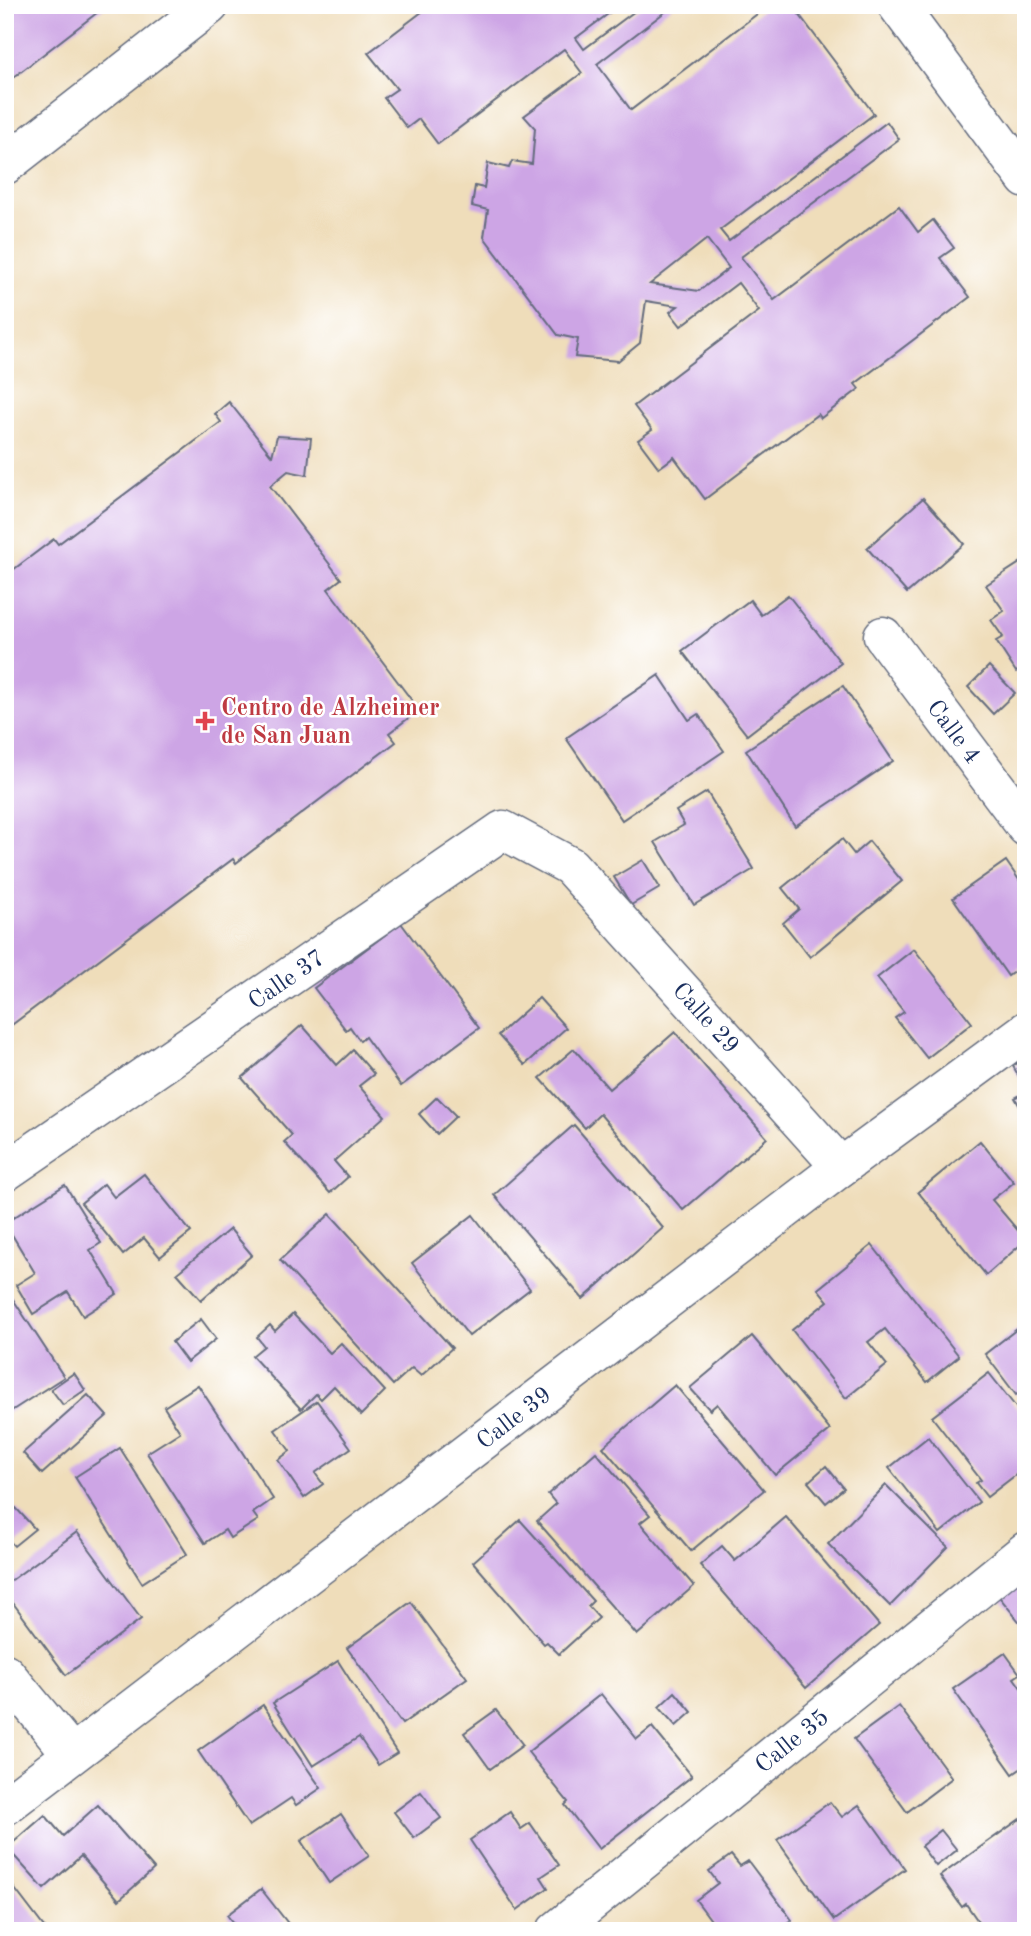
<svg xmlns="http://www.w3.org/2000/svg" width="1031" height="1936" font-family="'Old Standard TT',serif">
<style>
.building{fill:#cda5e5;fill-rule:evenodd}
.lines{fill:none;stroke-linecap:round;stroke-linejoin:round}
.minor-casing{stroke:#656c7e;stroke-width:41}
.minor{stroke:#fff;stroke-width:38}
.health-dot{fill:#e0444e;stroke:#fff;stroke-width:2.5}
.labels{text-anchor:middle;stroke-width:5;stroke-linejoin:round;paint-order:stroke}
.health-label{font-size:24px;font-weight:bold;fill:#be3a42;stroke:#fff;text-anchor:start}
.street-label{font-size:24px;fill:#1b2f5e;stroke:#fff}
</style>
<rect width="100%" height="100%" fill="#fff"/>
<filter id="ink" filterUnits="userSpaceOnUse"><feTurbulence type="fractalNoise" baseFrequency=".0143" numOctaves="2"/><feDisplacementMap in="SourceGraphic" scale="14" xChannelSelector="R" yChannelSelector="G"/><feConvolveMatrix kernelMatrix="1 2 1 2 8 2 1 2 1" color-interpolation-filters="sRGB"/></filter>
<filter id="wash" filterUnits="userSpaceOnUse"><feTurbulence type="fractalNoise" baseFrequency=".00686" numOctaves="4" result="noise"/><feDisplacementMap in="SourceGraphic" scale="28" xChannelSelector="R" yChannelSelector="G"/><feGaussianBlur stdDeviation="1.57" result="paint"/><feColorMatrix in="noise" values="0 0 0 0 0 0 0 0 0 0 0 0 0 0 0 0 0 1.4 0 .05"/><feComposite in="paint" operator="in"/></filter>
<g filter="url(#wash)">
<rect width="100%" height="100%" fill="#efddba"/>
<g id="blocks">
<g class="building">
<path d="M 5,5 L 107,5 L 5,84 Z"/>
<path d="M 431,5 L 620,5 L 576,38 L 584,49 L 643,5 L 674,5 L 597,64 L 631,110 L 769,5 L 792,5 L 874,114 L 720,230 L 729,241 L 887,122 L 899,139 L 741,257 L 774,300 L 899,206 L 918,232 L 933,220 L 954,248 L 940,258 L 970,297 L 855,384 L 859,389 L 821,418 L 818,414 L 705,499 L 674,457 L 659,468 L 638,440 L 652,430 L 634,406 L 759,311 L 738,283 L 681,326 L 670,312 L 678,306 L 646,301 L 640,343 L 618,361 L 575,357 L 578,339 L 558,335 L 484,237 L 488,210 L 472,206 L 475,186 L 484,188 L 488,163 L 509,168 L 512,161 L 532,164 L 535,128 L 524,116 L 582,73 L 564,49 L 438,144 L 419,119 L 407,128 L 384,98 L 397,89 L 368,53 ZM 707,239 L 729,268 L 699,291 L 650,284 Z"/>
<path d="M 229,402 L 272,456 L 277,436 L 311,438 L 307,475 L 288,471 L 270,486 L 341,579 L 328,589 L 419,710 L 389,733 L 396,742 L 236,863 L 233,859 L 5,1030 L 5,576 L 54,539 L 58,544 L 221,422 L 215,414 Z"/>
<path d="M 923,498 L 964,544 L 907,593 L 867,548 Z"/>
<path d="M 1026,559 L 1026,666 L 1016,672 L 996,641 L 1003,637 L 991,620 L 1004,611 L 986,585 Z"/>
<path d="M 788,595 L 841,663 L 747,735 L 682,651 L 750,600 L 761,615 Z"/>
<path d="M 989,666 L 1015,693 L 993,714 L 968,687 Z"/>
<path d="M 659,675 L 689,720 L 698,714 L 724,751 L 622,820 L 566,738 Z"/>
<path d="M 843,686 L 893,761 L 795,826 L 746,750 Z"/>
<path d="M 707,792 L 754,869 L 694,905 L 655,842 L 684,825 L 676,811 Z"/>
<path d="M 842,839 L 854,854 L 869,841 L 902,881 L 810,957 L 783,923 L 799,909 L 782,888 Z"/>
<path d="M 643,860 L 660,888 L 631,905 L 614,877 Z"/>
<path d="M 1006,861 L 1026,890 L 1026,963 L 1008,976 L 953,898 Z"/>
<path d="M 401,923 L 479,1028 L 401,1086 L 365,1037 L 360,1041 L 350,1027 L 346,1030 L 314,988 Z"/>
<path d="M 914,949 L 972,1023 L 927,1058 L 895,1018 L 904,1012 L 877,978 Z"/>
<path d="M 539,998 L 566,1028 L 525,1065 L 498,1035 Z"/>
<path d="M 302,1025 L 337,1065 L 353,1050 L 374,1074 L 359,1086 L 385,1116 L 334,1161 L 348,1177 L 330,1193 L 284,1142 L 292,1135 L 242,1078 Z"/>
<path d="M 675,1032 L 767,1138 L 683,1210 L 600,1114 L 585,1128 L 540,1078 L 574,1049 L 609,1089 Z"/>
<path d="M 1026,1058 L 1026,1089 L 1013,1066 Z"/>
<path d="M 1026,1092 L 1026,1117 L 1015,1098 Z"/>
<path d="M 437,1097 L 456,1116 L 437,1134 L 419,1114 Z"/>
<path d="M 574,1125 L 663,1228 L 583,1299 L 494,1195 Z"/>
<path d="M 980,1141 L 1014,1182 L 992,1200 L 1026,1240 L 986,1275 L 918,1192 Z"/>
<path d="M 144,1174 L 191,1232 L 160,1257 L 144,1238 L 123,1255 L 81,1203 L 104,1184 L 114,1197 Z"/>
<path d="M 65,1185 L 101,1243 L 90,1250 L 117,1294 L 83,1316 L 68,1292 L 33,1314 L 16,1285 L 35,1273 L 5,1223 Z"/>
<path d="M 330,1214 L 452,1348 L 421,1376 L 412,1368 L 393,1385 L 280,1260 Z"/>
<path d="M 473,1215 L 530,1289 L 469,1336 L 412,1263 Z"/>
<path d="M 230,1229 L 252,1255 L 201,1300 L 177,1273 Z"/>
<path d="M 872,1245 L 959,1356 L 927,1382 L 885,1329 L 868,1342 L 887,1365 L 846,1398 L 792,1330 L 828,1301 L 818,1289 Z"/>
<path d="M 5,1287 L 64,1377 L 5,1415 Z"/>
<path d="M 293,1314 L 330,1353 L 341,1343 L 385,1391 L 361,1415 L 334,1386 L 321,1399 L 316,1394 L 301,1409 L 252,1356 L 264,1346 L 257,1337 L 270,1325 L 275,1331 Z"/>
<path d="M 201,1319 L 216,1339 L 187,1362 L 172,1342 Z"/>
<path d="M 1026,1322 L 1026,1388 L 1016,1395 L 985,1354 Z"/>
<path d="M 752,1336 L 830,1430 L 775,1475 L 717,1404 L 710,1410 L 690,1388 Z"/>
<path d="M 74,1373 L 85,1390 L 63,1405 L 51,1389 Z"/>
<path d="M 989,1373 L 1026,1420 L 1026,1467 L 987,1497 L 976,1483 L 981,1480 L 932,1417 Z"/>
<path d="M 198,1385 L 273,1499 L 253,1513 L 258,1520 L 230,1538 L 225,1530 L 205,1543 L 147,1453 L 180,1432 L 164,1407 Z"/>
<path d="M 675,1385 L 764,1490 L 691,1551 L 603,1447 Z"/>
<path d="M 88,1395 L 107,1416 L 42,1474 L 23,1453 Z"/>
<path d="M 317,1401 L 351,1448 L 315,1473 L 323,1484 L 304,1498 L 278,1460 L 290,1451 L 275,1430 Z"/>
<path d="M 928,1437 L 979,1502 L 940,1533 L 889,1468 Z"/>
<path d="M 120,1448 L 187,1554 L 142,1583 L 75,1477 Z"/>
<path d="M 596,1452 L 650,1515 L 640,1523 L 694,1586 L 637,1635 L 537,1521 L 556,1504 L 548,1494 Z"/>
<path d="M 826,1466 L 844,1488 L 826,1503 L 808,1482 Z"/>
<path d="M 886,1485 L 948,1547 L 890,1606 L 828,1544 Z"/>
<path d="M 16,1508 L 35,1529 L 14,1546 L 5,1536 L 5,1517 Z"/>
<path d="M 786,1517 L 879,1625 L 806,1688 L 700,1565 L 722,1546 L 735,1561 Z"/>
<path d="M 520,1520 L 593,1601 L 588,1606 L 599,1618 L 559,1654 L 547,1642 L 544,1644 L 473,1562 Z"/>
<path d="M 77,1532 L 141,1619 L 66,1675 L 5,1592 L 5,1585 Z"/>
<path d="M 1026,1569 L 1026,1630 L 996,1593 Z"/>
<path d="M 411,1602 L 467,1678 L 402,1724 L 347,1648 Z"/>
<path d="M 1005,1653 L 1020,1674 L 1014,1678 L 1026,1695 L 1026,1765 L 1013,1774 L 953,1689 Z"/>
<path d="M 338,1661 L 397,1753 L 378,1765 L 359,1737 L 313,1766 L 273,1703 Z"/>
<path d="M 675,1692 L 692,1712 L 676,1726 L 659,1707 Z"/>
<path d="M 601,1694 L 637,1739 L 652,1727 L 692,1776 L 599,1849 L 565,1805 L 568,1802 L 528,1752 Z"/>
<path d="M 263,1705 L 321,1788 L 296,1805 L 291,1798 L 249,1826 L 198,1751 Z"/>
<path d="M 899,1706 L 952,1778 L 907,1812 L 854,1739 Z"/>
<path d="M 496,1710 L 523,1745 L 490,1769 L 464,1733 Z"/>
<path d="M 421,1792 L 441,1818 L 414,1838 L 394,1812 Z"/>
<path d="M 830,1802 L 842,1817 L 859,1805 L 905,1869 L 834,1920 L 777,1840 Z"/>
<path d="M 98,1805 L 154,1869 L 119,1900 L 81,1856 L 44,1889 L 7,1848 L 45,1815 L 63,1836 Z"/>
<path d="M 510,1812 L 521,1829 L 530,1823 L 559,1865 L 541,1877 L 548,1888 L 517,1910 L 470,1840 Z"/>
<path d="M 341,1814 L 369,1856 L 329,1883 L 301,1841 Z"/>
<path d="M 1020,1819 L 1026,1827 L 1026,1931 L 985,1931 L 966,1904 L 962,1907 L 940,1876 Z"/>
<path d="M 941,1830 L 957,1850 L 936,1866 L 921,1846 Z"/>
<path d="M 731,1855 L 740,1866 L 748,1861 L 792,1920 L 777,1931 L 719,1931 L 696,1900 L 718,1883 L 709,1871 Z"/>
<path d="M 5,1876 L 47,1931 L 5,1931 Z"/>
<path d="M 261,1889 L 294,1931 L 239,1931 L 227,1915 Z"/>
</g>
</g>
</g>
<g filter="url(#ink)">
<use href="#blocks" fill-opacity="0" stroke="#656c7e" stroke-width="2"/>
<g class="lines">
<g class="minor-casing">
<g id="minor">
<path d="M 897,5 L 1026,179"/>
<path d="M 5,165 L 210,5"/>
<path id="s1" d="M 883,636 L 1026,827"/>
<path id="s2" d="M 5,1172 L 503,830 L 570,866 L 841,1167"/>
<path d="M 5,1673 L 71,1753"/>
<path id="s3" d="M 5,1806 L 841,1167 L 1026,1031"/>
<path id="s4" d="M 556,1931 L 1026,1551"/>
</g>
</g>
<use href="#minor" class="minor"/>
</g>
</g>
<path class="health-dot" d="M201.5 710.5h7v7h7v7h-7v7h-7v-7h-7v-7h7z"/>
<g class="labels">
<g class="health-label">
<text x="221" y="715">Centro de Alzheimer<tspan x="221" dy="28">de San Juan</tspan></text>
</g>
<g class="street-label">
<text dy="8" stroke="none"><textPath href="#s1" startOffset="119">Calle 4</textPath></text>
<text dy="8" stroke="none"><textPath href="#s2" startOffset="341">Calle 37</textPath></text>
<text dy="8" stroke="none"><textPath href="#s2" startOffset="884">Calle 29</textPath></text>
<text dy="8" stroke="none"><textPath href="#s3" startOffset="640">Calle 39</textPath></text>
<text dy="8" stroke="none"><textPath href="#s4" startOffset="303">Calle 35</textPath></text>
</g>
</g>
<rect width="1031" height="1936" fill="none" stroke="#fff" stroke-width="28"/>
</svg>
